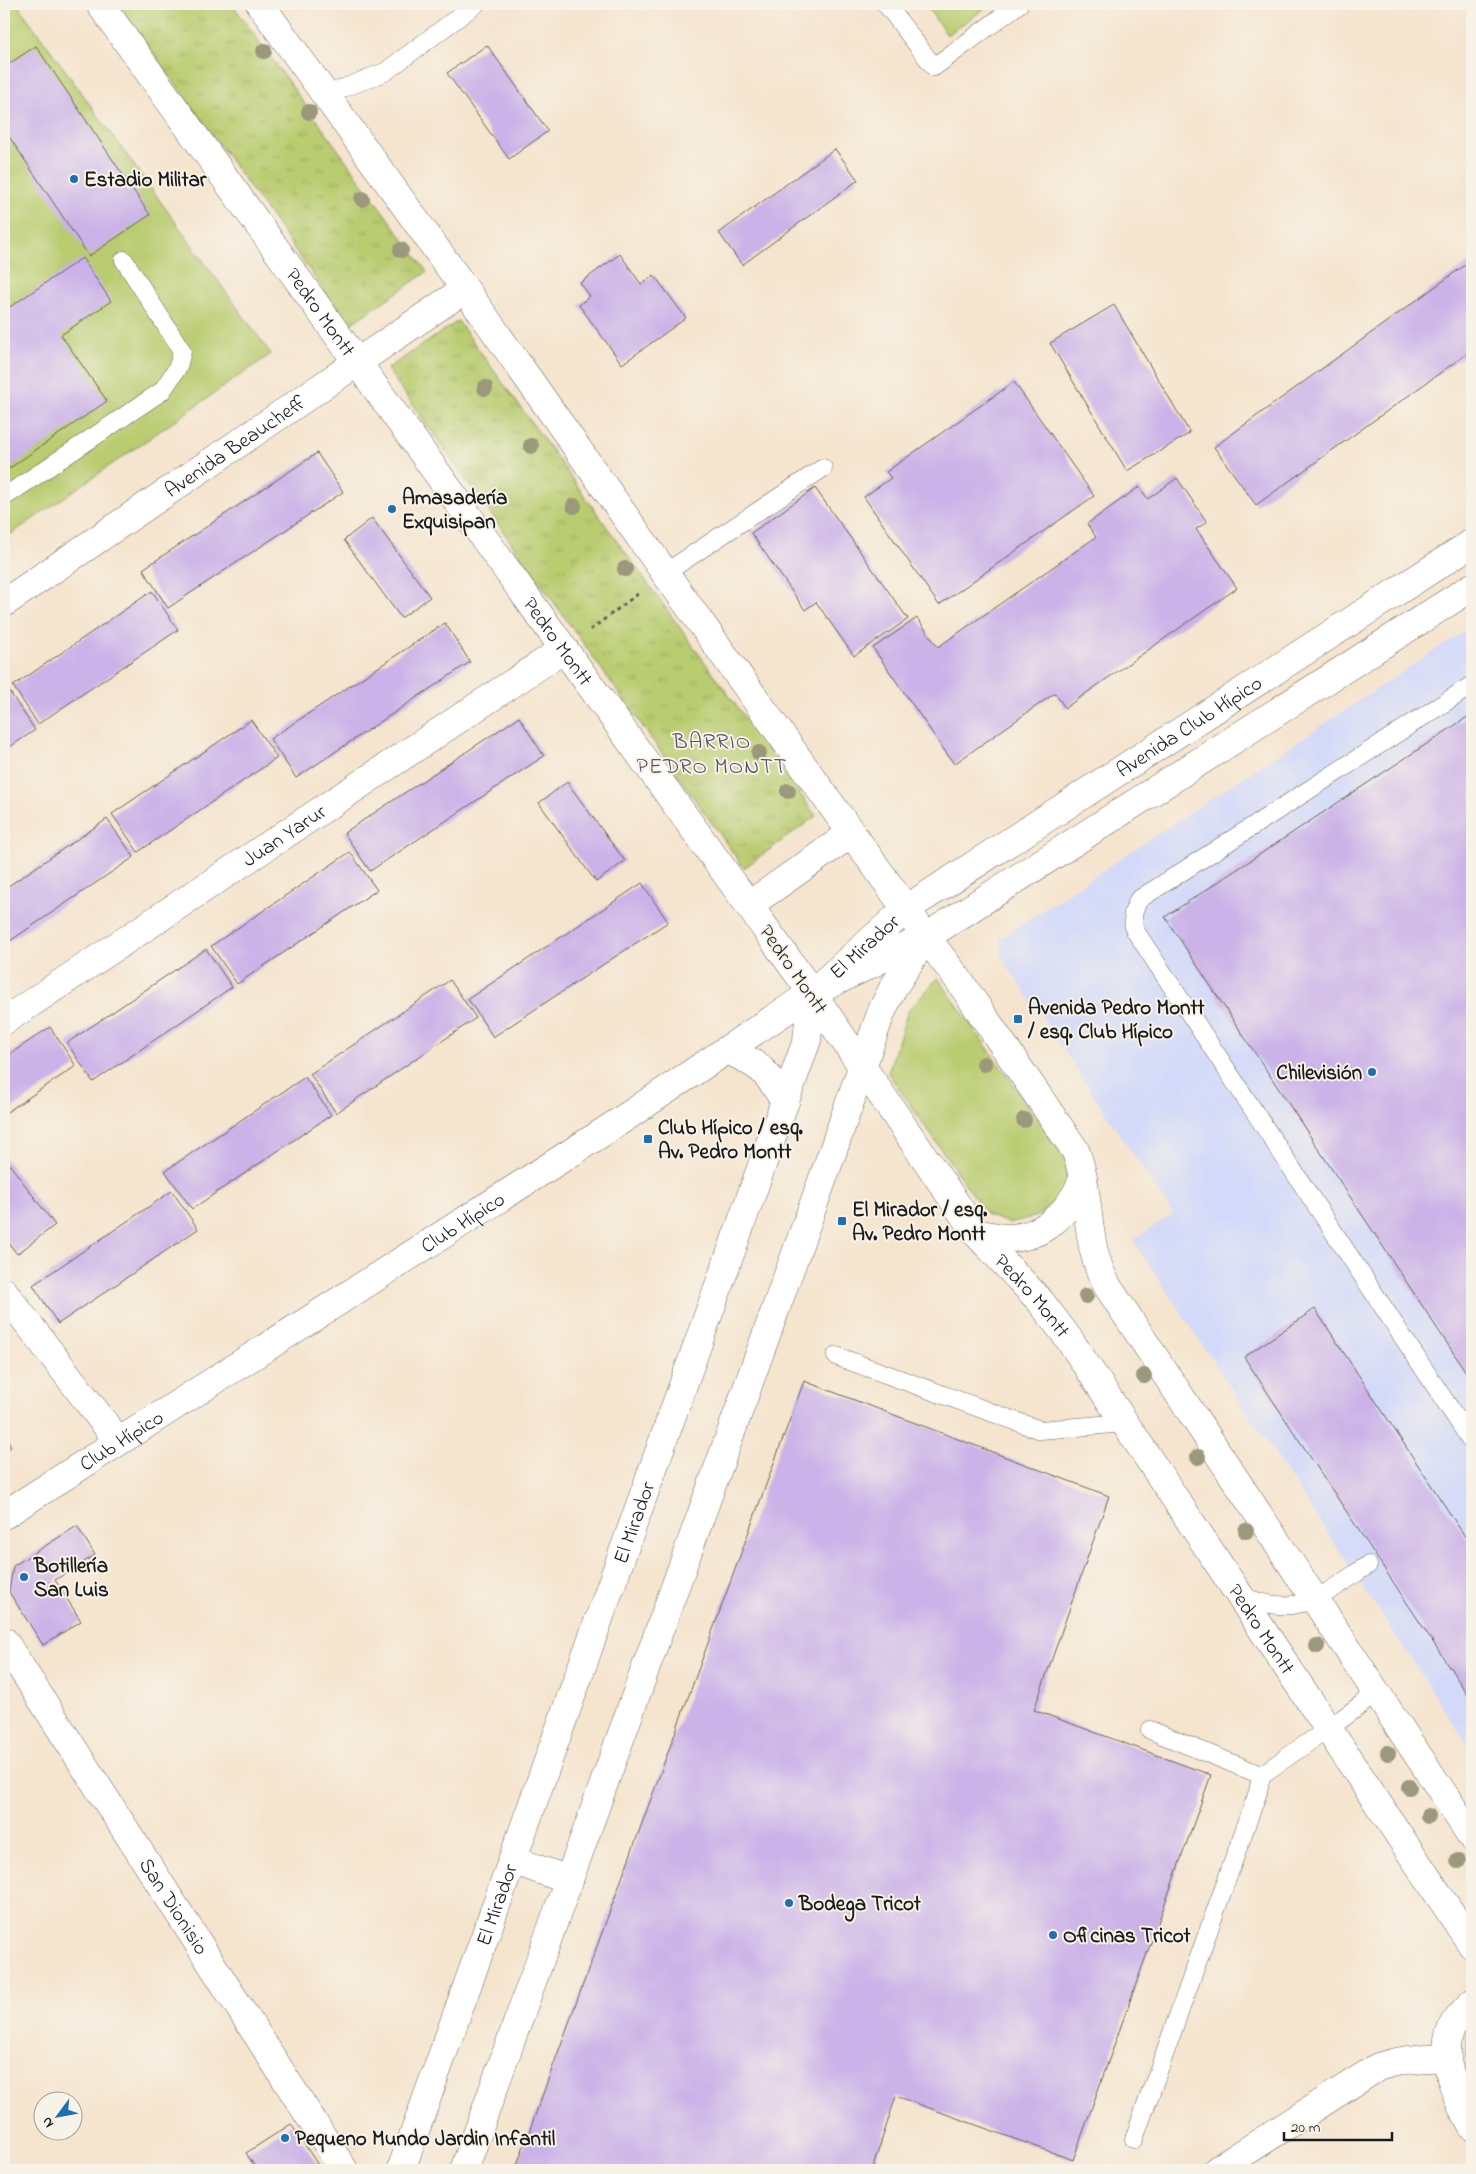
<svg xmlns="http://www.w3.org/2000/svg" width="1476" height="2174" font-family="'Indie Flower',sans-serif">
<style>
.built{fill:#d2d9f9}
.grass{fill:#b9cc6f;stroke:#6a7446}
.park{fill:url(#park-tufts);stroke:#6a7446}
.building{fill:#cbb2e8}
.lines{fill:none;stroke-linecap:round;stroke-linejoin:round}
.service-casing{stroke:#68625a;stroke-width:19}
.minor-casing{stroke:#68625a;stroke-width:29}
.tertiary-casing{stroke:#68625a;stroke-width:29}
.secondary-casing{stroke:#68625a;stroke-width:29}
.path{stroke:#68625a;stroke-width:3;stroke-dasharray:4 4;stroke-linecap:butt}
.service{stroke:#fff;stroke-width:18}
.minor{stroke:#fff;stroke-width:28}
.tertiary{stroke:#fff;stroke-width:28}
.secondary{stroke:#fff;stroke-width:28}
.tree{fill:#9c987c}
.poi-dot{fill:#1f6fb2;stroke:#f7f3e8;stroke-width:2}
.labels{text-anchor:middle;stroke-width:4;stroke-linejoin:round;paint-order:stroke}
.poi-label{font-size:21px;font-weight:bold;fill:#1c1c1c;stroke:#f7f3e8;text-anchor:start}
.street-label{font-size:21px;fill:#1c1c1c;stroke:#f7f3e8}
.neighbourhood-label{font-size:22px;letter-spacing:1px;fill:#595063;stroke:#f7f3e8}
</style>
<defs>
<pattern id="park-tufts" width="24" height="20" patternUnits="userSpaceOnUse" patternTransform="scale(1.25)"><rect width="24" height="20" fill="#b9cc6f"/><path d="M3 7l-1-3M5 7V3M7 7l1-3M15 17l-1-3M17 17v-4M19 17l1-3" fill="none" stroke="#9eaf60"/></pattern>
</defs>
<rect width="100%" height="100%" fill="#f7f3e8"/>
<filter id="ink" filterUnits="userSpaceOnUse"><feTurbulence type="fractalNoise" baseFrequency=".02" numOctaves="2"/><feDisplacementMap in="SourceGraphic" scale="10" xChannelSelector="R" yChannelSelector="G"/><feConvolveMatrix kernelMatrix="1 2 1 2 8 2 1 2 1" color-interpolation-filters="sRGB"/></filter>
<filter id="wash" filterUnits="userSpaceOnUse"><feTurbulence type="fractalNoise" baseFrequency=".0096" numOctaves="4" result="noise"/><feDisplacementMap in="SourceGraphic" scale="20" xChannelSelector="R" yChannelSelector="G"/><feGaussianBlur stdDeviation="1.12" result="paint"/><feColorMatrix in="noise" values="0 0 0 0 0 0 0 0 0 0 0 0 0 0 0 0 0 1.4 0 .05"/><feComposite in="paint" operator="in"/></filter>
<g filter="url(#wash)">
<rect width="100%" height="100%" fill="#f5e4ce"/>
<path class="built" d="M 1472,626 L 1472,1751 L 1133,1240 L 1173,1214 L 1003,959 L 1000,940 L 1014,929 Z"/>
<g class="grass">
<path d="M 4,4 L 17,4 L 271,354 L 4,539 Z"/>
<path d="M 925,4 L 991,4 L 947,35 Z"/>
<path d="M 938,978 L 1068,1162 L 1066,1185 L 1059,1203 L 1034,1217 L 1008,1223 L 987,1215 L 888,1073 L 908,1011 Z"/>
</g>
<g class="park">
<path d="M 118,4 L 232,4 L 427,272 L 349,325 Z"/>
<path d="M 458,321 L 816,816 L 744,868 L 387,369 Z"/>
<path d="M 1472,2026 L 1472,2085 L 1466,2070 L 1468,2032 Z"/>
</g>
<g id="blocks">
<g class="building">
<path d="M 487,45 L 548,131 L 509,159 L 447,73 Z"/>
<path d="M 36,46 L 150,215 L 89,256 L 4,129 L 4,67 Z"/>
<path d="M 835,149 L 858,180 L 742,265 L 719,233 Z"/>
<path d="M 620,254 L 641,284 L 654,275 L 686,318 L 622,364 L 579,305 L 590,296 L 580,283 Z"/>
<path d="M 82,258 L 111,301 L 61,335 L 107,401 L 4,472 L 4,311 Z"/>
<path d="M 1472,260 L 1472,350 L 1256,505 L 1214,447 Z"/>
<path d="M 1114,305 L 1190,433 L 1127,471 L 1050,343 Z"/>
<path d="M 1014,382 L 1094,496 L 939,605 L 864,497 L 891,478 L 886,472 Z"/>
<path d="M 317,453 L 343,492 L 168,608 L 143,569 Z"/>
<path d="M 1177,478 L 1207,522 L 1196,529 L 1237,588 L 1065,708 L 1055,693 L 954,764 L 873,648 L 917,618 L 938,647 L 1096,537 L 1087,524 L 1139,487 L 1148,499 Z"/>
<path d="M 815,488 L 908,619 L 854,656 L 816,602 L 805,610 L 751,533 Z"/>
<path d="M 372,518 L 430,597 L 401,618 L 344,540 Z"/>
<path d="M 152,591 L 178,630 L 38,724 L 13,686 Z"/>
<path d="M 445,623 L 470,662 L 296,778 L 270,739 Z"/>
<path d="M 9,691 L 35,730 L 4,751 L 4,694 Z"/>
<path d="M 1472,714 L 1472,1381 L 1165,917 Z"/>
<path d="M 519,717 L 544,756 L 370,871 L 344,833 Z"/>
<path d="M 251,720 L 277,758 L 138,852 L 112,814 Z"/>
<path d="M 567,782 L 625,861 L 596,882 L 539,803 Z"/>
<path d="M 107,819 L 134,857 L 4,945 L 4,889 Z"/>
<path d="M 350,852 L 377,890 L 237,984 L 211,946 Z"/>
<path d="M 642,883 L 668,922 L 493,1037 L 468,999 Z"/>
<path d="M 206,949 L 232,987 L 93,1082 L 67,1043 Z"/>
<path d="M 450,980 L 476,1018 L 336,1113 L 310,1074 Z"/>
<path d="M 50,1027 L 76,1066 L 4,1114 L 4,1058 Z"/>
<path d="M 305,1077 L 331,1115 L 192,1209 L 165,1171 Z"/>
<path d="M 4,1157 L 55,1225 L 17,1254 L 4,1237 Z"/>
<path d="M 172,1191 L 198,1229 L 58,1324 L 33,1285 Z"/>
<path d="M 1315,1309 L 1472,1547 L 1472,1701 L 1244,1357 Z"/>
<path d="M 804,1381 L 1109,1496 L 1034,1710 L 1211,1775 L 1073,2160 L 896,2096 L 872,2170 L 697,2170 L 686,2167 L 684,2170 L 515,2170 Z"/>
<path d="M 4,1436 L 11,1447 L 4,1452 Z"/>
<path d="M 77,1526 L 95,1555 L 55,1580 L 81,1621 L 43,1645 L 9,1592 L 13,1566 Z"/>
<path d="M 291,2124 L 320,2168 L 317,2170 L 257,2170 L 246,2153 Z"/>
</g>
</g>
</g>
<g filter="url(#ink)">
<use href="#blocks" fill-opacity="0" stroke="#68625a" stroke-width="1"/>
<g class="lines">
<g class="service-casing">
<g id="service">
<path d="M 886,4 L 934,67 L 1019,4"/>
<path d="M 326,95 L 385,72 L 476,4"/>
<path d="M 4,497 L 162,391 L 178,367 L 182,351 L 124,260"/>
<path d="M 665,573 L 823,468"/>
<path d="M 1472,685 L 1138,900 L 1133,913 L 1134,929 L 1472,1442"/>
<path d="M 836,1356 L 1040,1430 L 1125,1423"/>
<path d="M 1239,1595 C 1299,1620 1320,1597 1368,1565"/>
<path d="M 1150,1730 L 1261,1775"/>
<path d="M 1134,2139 L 1258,1792 L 1261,1775 L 1328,1729 L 1377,1693"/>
</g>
</g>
<g class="minor-casing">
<g id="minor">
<path id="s1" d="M 4,1021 L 564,649"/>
<path d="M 4,1292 L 118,1441"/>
<path id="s2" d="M 4,1641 L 344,2170"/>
<path d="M 1217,2170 L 1378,2067 C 1402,2059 1423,2057 1448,2058"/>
</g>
</g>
<g class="tertiary-casing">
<g id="tertiary">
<path id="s3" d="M 100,4 L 357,362"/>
<path d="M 260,4 L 465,289"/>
<path d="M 926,937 L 958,979 L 1075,1150 C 1093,1196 1082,1242 1108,1287 L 1472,1837"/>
<path id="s4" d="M 812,993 L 976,1233 L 1041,1302 L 1069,1339 L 1472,1945"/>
<path d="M 976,1233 C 985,1235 994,1237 1003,1238 C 1042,1240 1070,1212 1083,1179"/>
<path d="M 1472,2003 C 1465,2010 1457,2017 1452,2027 C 1438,2056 1457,2101 1472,2126"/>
</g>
</g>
<g class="secondary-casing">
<g id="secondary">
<path id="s5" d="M 357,362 L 812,993"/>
<path id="s6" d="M 4,603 L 465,289 L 665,573 L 916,923"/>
<path d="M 749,905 L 852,833"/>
<path d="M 728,1050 C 760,1065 767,1071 785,1102"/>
<path id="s7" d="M 4,1515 L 608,1129 L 812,993 L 926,937 L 1472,587"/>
<path d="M 512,1860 L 569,1880"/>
<path id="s8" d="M 401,2170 L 807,1040 L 812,993 L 906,909 L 1472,543"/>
<path d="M 464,2170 L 831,1156 L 881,1013 L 893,988 L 925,938"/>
</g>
</g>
<path class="path" d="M 590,630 L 639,593"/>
<use href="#service" class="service"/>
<use href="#minor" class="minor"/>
<use href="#tertiary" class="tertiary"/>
<use href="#secondary" class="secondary"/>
</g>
<g class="tree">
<circle cx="264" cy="51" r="8"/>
<circle cx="309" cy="112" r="8"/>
<circle cx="362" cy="199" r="8"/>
<circle cx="401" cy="250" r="8"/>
<circle cx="485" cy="388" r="8"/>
<circle cx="531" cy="446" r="8"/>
<circle cx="574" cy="506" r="8"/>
<circle cx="625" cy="569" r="8"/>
<circle cx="759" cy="753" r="8"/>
<circle cx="788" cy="791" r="8"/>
<circle cx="984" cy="1064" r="8"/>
<circle cx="1024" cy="1120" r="8"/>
<circle cx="1086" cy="1296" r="8"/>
<circle cx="1144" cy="1376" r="8"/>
<circle cx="1198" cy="1457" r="8"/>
<circle cx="1246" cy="1531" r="8"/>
<circle cx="1317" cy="1646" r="8"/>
<circle cx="1388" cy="1753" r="8"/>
<circle cx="1409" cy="1787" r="8"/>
<circle cx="1428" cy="1816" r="8"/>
<circle cx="1458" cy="1861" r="8"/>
</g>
</g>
<g class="poi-dot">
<circle cx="74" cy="179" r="5"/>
<circle cx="392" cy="509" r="5"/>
<rect x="1013" y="1014" width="10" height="10" rx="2.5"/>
<circle cx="1372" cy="1072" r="5"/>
<rect x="643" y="1134" width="10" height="10" rx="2.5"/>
<rect x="837" y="1216" width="10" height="10" rx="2.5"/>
<circle cx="24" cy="1577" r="5"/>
<circle cx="789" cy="1903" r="5"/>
<circle cx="1053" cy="1935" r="5"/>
<circle cx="285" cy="2138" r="5"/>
</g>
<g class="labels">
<g class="poi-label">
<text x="84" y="186">Estadio Militar</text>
<text x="402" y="504">Amasadería<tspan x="402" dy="24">Exquisipan</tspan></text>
<text x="1028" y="1014">Avenida Pedro Montt<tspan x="1028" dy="24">/ esq. Club Hípico</tspan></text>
<text x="1362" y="1079" text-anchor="end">Chilevisión</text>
<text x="658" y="1134">Club Hípico / esq.<tspan x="658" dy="24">Av. Pedro Montt</tspan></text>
<text x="852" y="1216">El Mirador / esq.<tspan x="852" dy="24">Av. Pedro Montt</tspan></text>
<text x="34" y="1572">Botillería<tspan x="34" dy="24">San Luis</tspan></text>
<text x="799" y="1910">Bodega Tricot</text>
<text x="1063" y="1942">Oficinas Tricot</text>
<text x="295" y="2145">Pequeno Mundo Jardin Infantil</text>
</g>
<g class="street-label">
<text dy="7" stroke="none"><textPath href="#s3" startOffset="379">Pedro Montt</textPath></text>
<text dy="7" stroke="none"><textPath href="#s6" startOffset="279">Avenida Beaucheff</textPath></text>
<text dy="7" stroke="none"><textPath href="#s5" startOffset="344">Pedro Montt</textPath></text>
<text dy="7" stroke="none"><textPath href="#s8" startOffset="1711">Avenida Club Hípico</textPath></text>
<text dy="7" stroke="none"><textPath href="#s1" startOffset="336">Juan Yarur</textPath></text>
<text dy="7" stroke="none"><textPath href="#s8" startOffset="1318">El Mirador</textPath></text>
<text transform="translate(794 969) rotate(55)" y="7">Pedro Montt</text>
<text dy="7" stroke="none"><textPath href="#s7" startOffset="544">Club Hípico</textPath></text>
<text dy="7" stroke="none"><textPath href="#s4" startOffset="375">Pedro Montt</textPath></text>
<text dy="7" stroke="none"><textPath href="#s7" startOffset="139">Club Hípico</textPath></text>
<text dy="7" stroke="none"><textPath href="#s8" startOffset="688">El Mirador</textPath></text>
<text dy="7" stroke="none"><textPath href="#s4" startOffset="780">Pedro Montt</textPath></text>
<text dy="7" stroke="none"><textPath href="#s8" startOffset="282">El Mirador</textPath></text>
<text dy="7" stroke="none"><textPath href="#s2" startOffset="315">San Dionisio</textPath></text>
</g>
<g class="neighbourhood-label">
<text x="712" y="748">BARRIO<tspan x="712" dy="25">PEDRO MONTT</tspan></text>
</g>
</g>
<rect width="1476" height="2174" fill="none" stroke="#f7f3e8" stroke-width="20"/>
<g transform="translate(58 2116) rotate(238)"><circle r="24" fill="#f7f3e8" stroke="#9f9d96"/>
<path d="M0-4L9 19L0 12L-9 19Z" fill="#1f6fb2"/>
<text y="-8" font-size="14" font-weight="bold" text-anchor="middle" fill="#1c1c1c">N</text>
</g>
<path d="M1284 2132v8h108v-8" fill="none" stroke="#1c1c1c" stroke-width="2.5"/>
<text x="1291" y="2132" font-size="15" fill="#1c1c1c" stroke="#f7f3e8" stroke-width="4" paint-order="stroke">20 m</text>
</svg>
